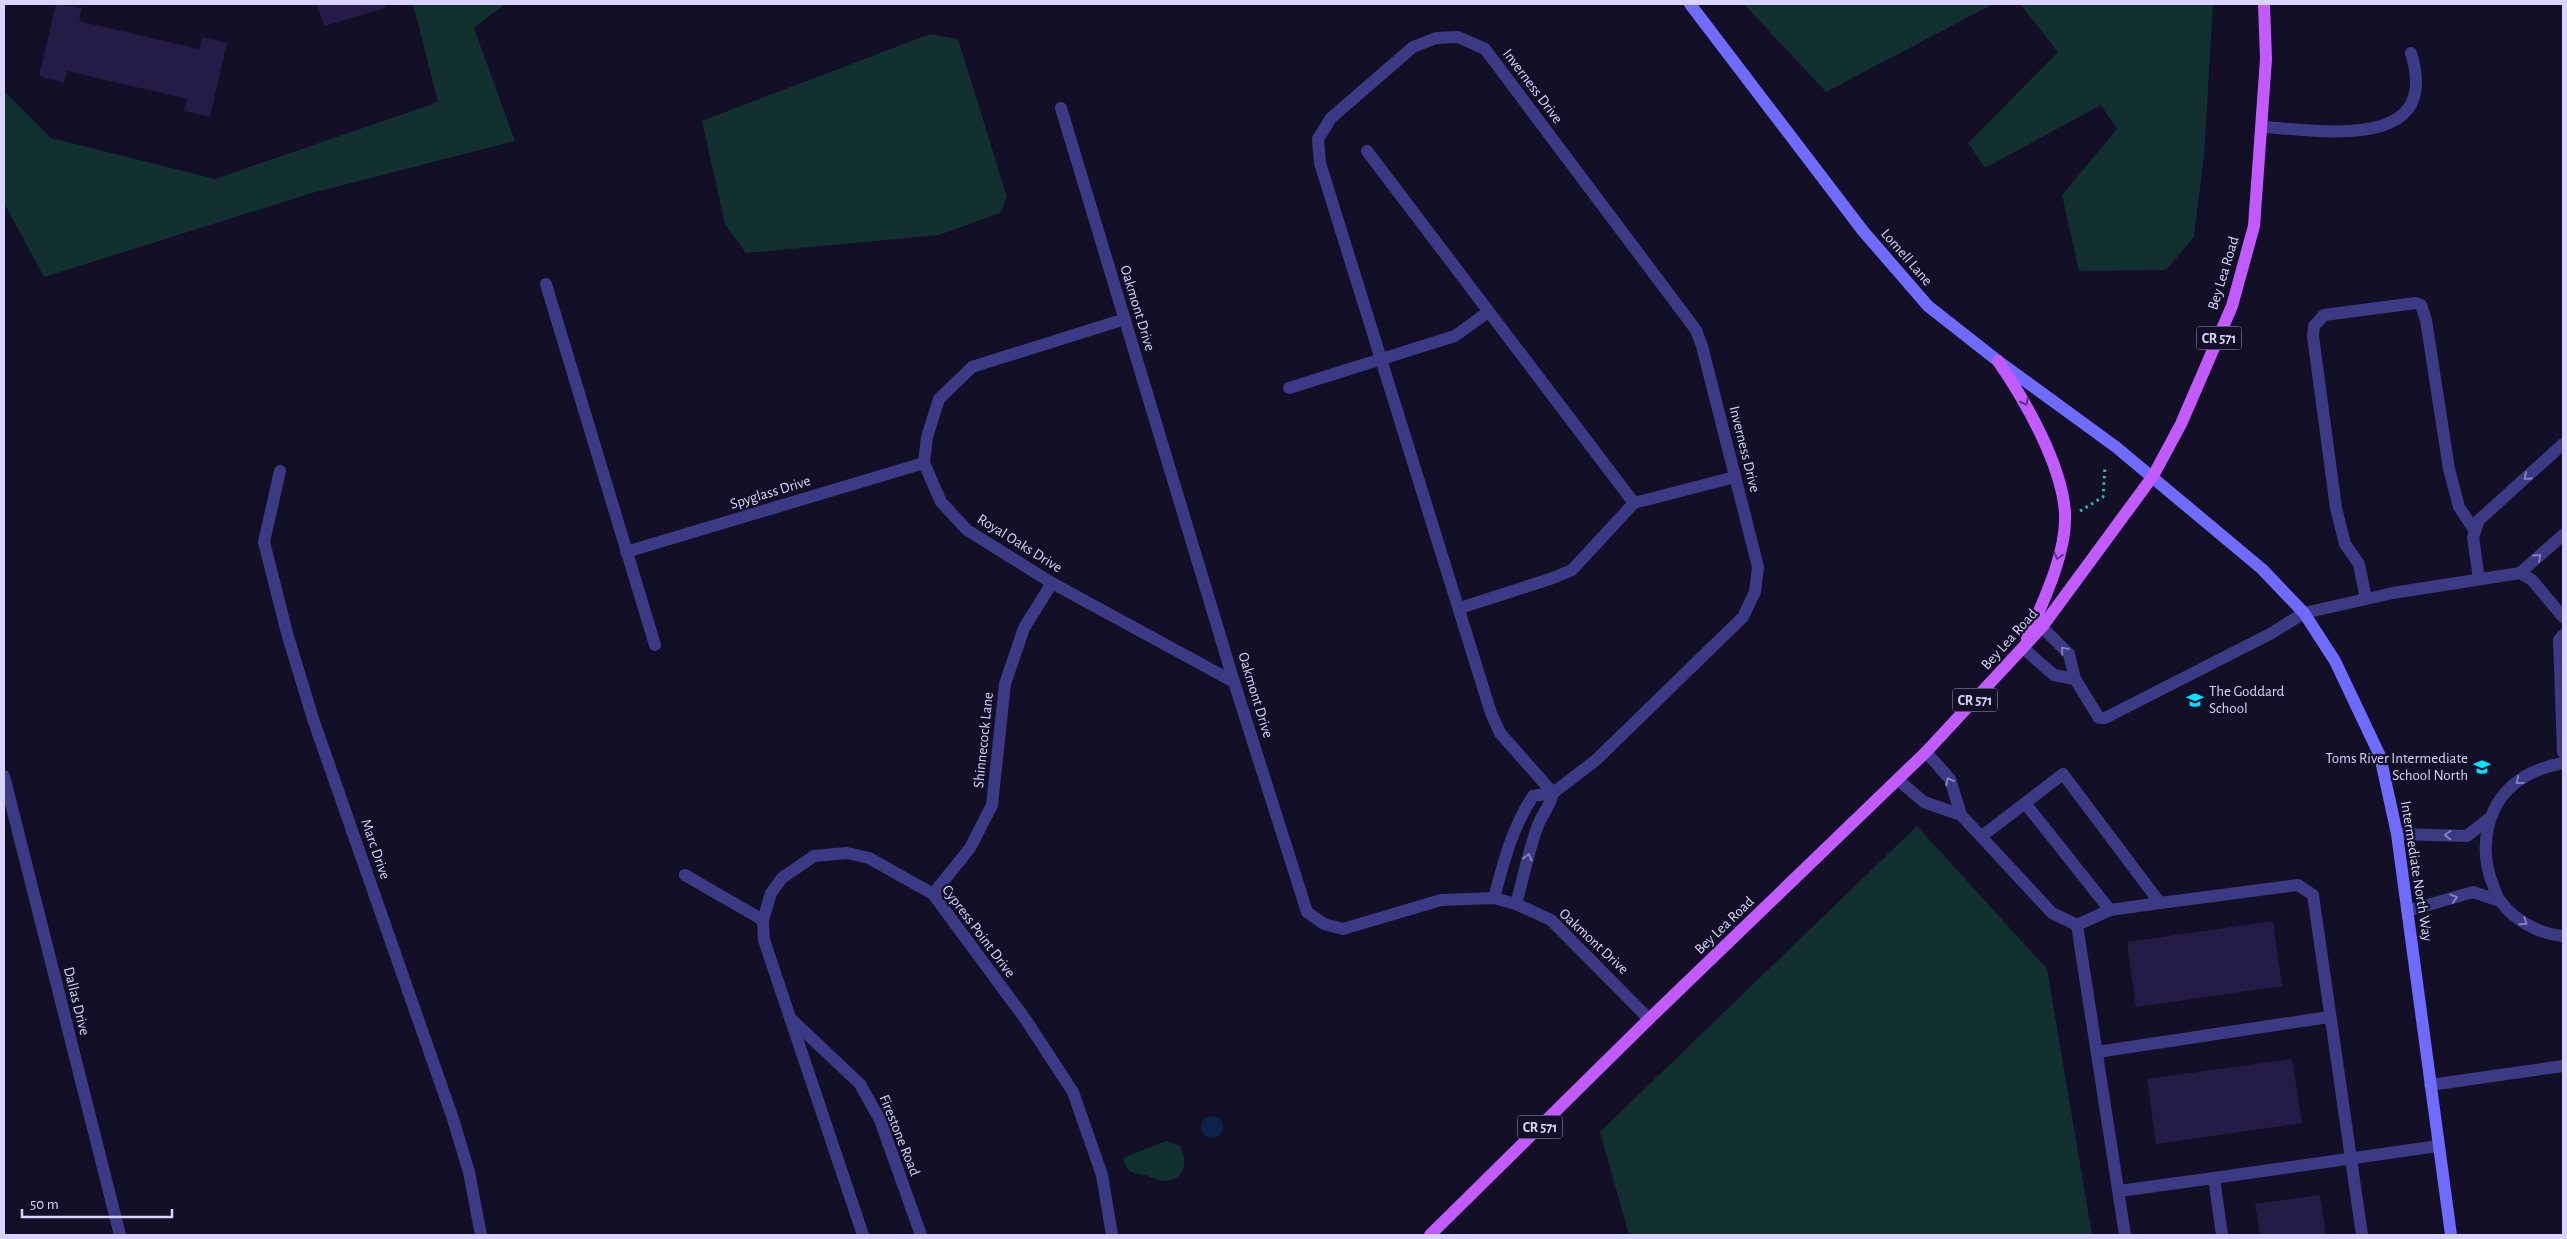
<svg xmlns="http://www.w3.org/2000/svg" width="2567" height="1239" font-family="'Alegreya Sans',sans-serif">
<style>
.green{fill:#12302f}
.water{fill:#0c2248}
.building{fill:#241b47}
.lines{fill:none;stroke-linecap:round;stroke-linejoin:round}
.path{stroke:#2fb8b0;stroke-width:3;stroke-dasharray:2.5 4;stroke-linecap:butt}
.lane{stroke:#3d3a85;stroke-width:12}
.street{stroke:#3d3a85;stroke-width:12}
.secondary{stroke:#6f6bff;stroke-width:12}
.primary{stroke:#c25bff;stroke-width:12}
.oneway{stroke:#623188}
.oneway2{stroke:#837fbc}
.labels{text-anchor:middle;stroke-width:4.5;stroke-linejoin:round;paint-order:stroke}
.shield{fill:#130f26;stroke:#9e99be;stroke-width:1}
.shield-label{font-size:14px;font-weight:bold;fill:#d9d4ff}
.street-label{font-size:15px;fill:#d9d4ff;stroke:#130f26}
.poi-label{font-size:15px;fill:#d9d4ff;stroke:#130f26;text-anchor:start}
</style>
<rect width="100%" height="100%" fill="#130f26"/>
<g class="green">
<path d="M 413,4 L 505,4 L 474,28 L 515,141 L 312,193 L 44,277 L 4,203 L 4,91 L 51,138 L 215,179 L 438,102 Z"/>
<path d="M 1744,4 L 1993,4 L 1826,92 Z"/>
<path d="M 2020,4 L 2213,4 L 2204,156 L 2194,237 L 2166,270 L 2079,271 L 2062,195 L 2117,129 L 2101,105 L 1985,168 L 1968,143 L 2058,52 Z"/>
<path d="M 930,34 L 958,39 L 1007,197 L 1000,213 L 939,235 L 746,253 L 725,224 L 702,121 Z"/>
<path d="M 1917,826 L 2047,969 L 2092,1235 L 1629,1235 L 1600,1132 Z"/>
<path d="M 1166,1141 L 1179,1145 C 1187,1156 1187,1176 1171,1180 C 1163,1182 1155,1179 1148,1176 C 1132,1171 1129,1177 1123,1158 Z"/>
</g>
<circle class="water" cx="1212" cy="1127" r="11"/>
<g class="building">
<path d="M 56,4 L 82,8 L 79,21 L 199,49 L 202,37 L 227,43 L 210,117 L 184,111 L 187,99 L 67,71 L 64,83 L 39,76 Z"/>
<path d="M 317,4 L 385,4 L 386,8 L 324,26 Z"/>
<path d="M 2273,921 L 2282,986 L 2136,1007 L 2127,942 Z"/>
<path d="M 2292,1059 L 2302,1123 L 2156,1144 L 2147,1079 Z"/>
<path d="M 2320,1195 L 2326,1235 L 2260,1235 L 2255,1204 Z"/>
</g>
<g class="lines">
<path class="path" d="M 2080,511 L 2103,497 L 2105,467"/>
<g class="lane">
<path d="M 2520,573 L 2532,580 L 2563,617"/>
<path d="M 2479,579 L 2473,537 L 2479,520 L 2563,444"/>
<path d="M 2366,599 L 2359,564 L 2345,544 L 2336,508 L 2313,336 L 2314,326 L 2324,315 L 2416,303 L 2421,305 L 2426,320 L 2449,469 L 2459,507 L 2475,531"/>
<path d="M 2042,627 L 2069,654 L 2075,679 L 2099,718 L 2105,718 L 2270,634 L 2304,613 L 2393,593 L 2520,573 L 2563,535"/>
<path d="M 2563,635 L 2559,640 L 2563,752"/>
<path d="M 2023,648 L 2054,675 L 2075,679"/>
<path d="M 1926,752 L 1950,779 L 1961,815"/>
<path d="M 2563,763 C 2548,766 2534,770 2521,779 C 2486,802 2478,848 2493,885 C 2495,890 2497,898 2501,902 C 2515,921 2540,934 2563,936"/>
<path d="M 1898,780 L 1924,802 L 1961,815 L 2052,913 L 2077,925 L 2125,1235"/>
<path d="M 2025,803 L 2110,910"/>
<path d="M 2397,834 L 2467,836 L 2491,817"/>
<path d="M 1982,836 L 2063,774 L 2160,903 L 2298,885 L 2313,895 L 2362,1235"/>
<path d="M 2407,911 L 2473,892 L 2500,901"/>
<path d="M 2077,925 L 2110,910 L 2160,903"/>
<path d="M 2097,1052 L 2329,1017"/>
<path d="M 2430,1085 L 2563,1066"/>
<path d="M 2214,1178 L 2438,1146"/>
<path d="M 2119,1191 L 2214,1178 L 2222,1235"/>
</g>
<g class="street">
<path d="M 1458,37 L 1485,49 L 1696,330 L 1702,346 L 1758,567 L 1755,592 L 1743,617 L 1596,760 L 1553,793 L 1500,733 L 1491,713 L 1320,163 L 1318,139 L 1331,118 L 1413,47 L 1436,38 Z"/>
<path d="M 1061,108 L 1234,682 L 1307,912 L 1324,924 L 1343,929 L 1441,900 L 1494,898 L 1516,904 L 1551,920 L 1649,1019"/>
<path d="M 2262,127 C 2321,130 2442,153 2411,53"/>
<path d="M 1367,151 L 1634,503"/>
<path d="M 546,284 L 655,645"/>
<path d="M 1125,319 L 972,367 L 939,399 L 927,437 L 924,463 L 941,502 L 967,530 L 1052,583 L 1234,682"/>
<path d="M 1289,388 L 1455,336 L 1488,312"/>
<path d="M 280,471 L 264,542 L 287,633 L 313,719 L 453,1119 L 469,1172 L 481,1235"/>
<path d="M 626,552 L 924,463"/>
<path d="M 1460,608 L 1553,578 L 1572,570 L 1634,503 L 1735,477"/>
<path d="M 4,776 L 120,1235"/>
<path d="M 685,875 L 763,920"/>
<path d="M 933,894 L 970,848 L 992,805 L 1005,684 L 1024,628 L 1052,583"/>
<path d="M 1494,898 C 1504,861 1512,828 1533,796 L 1553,793 C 1549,809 1541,815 1537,828 C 1528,853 1523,879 1516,904"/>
<path d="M 790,1018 L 860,1084 L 880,1120 L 921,1235"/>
<path d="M 863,1235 L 764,940 L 763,920 L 771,893 L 782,878 L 814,856 L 847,853 L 869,858 L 933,894 L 1026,1020 L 1073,1092 L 1102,1175 L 1112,1235"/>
</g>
<path class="secondary" d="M 1690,4 L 1863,231 L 1928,306 L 1998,361 L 2116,447 L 2262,569 L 2304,613 L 2335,661 L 2380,756 L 2397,834 L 2451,1235"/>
<g class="primary">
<path d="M 1998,361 C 2025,400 2062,465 2065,513 C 2067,553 2043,602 2027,639"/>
<path d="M 1430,1235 L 1649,1019 L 1926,752 L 2042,627 L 2153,476 L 2181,424 L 2232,306 L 2254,226 L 2266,59 L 2264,4"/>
</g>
</g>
<defs><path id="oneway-chevron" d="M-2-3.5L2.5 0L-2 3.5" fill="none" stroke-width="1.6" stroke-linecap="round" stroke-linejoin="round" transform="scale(1.25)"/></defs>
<g class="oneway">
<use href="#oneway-chevron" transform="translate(2025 402) rotate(63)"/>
<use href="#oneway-chevron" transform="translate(2058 556) rotate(106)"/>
</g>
<g class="oneway2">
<use href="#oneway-chevron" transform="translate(2527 477) rotate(138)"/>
<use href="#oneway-chevron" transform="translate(2538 557) rotate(-42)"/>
<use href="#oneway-chevron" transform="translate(2064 650) rotate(-130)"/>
<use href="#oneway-chevron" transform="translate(1949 781) rotate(-118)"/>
<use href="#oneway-chevron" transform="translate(2519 781) rotate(142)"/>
<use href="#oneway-chevron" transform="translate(2448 835) rotate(-178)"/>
<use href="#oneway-chevron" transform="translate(1528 857) rotate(-76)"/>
<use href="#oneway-chevron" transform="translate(2454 898) rotate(-16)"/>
<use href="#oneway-chevron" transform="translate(2524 922) rotate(34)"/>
</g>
<defs>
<g id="school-bare" transform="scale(1.35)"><path d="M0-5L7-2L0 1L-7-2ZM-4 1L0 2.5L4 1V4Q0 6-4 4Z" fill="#00e5ff" stroke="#130f26" stroke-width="2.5" paint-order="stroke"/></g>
</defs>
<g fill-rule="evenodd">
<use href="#school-bare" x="2195" y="700"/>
<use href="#school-bare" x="2482" y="767"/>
</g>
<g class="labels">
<g class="shield">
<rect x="2196.5" y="326.5" width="45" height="23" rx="4"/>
<rect x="1952.5" y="688.5" width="45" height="23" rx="4"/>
<rect x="1517.5" y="1115.5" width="45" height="23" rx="4"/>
</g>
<g class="shield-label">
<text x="2219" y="343">CR 571</text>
<text x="1975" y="705">CR 571</text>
<text x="1540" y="1132">CR 571</text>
</g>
<g class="street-label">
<text transform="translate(1533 86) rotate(53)" y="5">Inverness Drive</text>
<text transform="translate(1907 257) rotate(49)" y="5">Lomell Lane</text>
<text transform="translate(2223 273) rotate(-73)" y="5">Bey Lea Road</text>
<text transform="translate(1138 308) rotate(73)" y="5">Oakmont Drive</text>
<text transform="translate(1745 449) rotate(76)" y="5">Inverness Drive</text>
<text transform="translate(770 492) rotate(-17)" y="5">Spyglass Drive</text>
<text transform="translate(1020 543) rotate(32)" y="5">Royal Oaks Drive</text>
<text transform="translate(2009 639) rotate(-48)" y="5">Bey Lea Road</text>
<text transform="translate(1256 695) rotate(73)" y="5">Oakmont Drive</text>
<text transform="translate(983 740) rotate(-84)" y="5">Shinnecock Lane</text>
<text transform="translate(376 849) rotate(71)" y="5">Marc Drive</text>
<text transform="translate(2417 871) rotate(81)" y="5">Intermediate North Way</text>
<text transform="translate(1724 925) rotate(-44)" y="5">Bey Lea Road</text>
<text transform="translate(979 931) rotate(53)" y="5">Cypress Point Drive</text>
<text transform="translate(1594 941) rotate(43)" y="5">Oakmont Drive</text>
<text transform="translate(77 1001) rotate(76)" y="5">Dallas Drive</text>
<text transform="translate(900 1135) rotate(68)" y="5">Firestone Road</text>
</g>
<g class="poi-label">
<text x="2209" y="696">The Goddard<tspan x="2209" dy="17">School</tspan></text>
<text x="2468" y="763" text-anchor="end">Toms River Intermediate<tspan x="2468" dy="17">School North</tspan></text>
</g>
</g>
<rect width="2567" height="1239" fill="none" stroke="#d9d4ff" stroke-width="10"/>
<path d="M22 1209v8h150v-8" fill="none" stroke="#d9d4ff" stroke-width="2.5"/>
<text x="30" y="1209" font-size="15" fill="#d9d4ff" stroke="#130f26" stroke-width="4" paint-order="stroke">50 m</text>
</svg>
